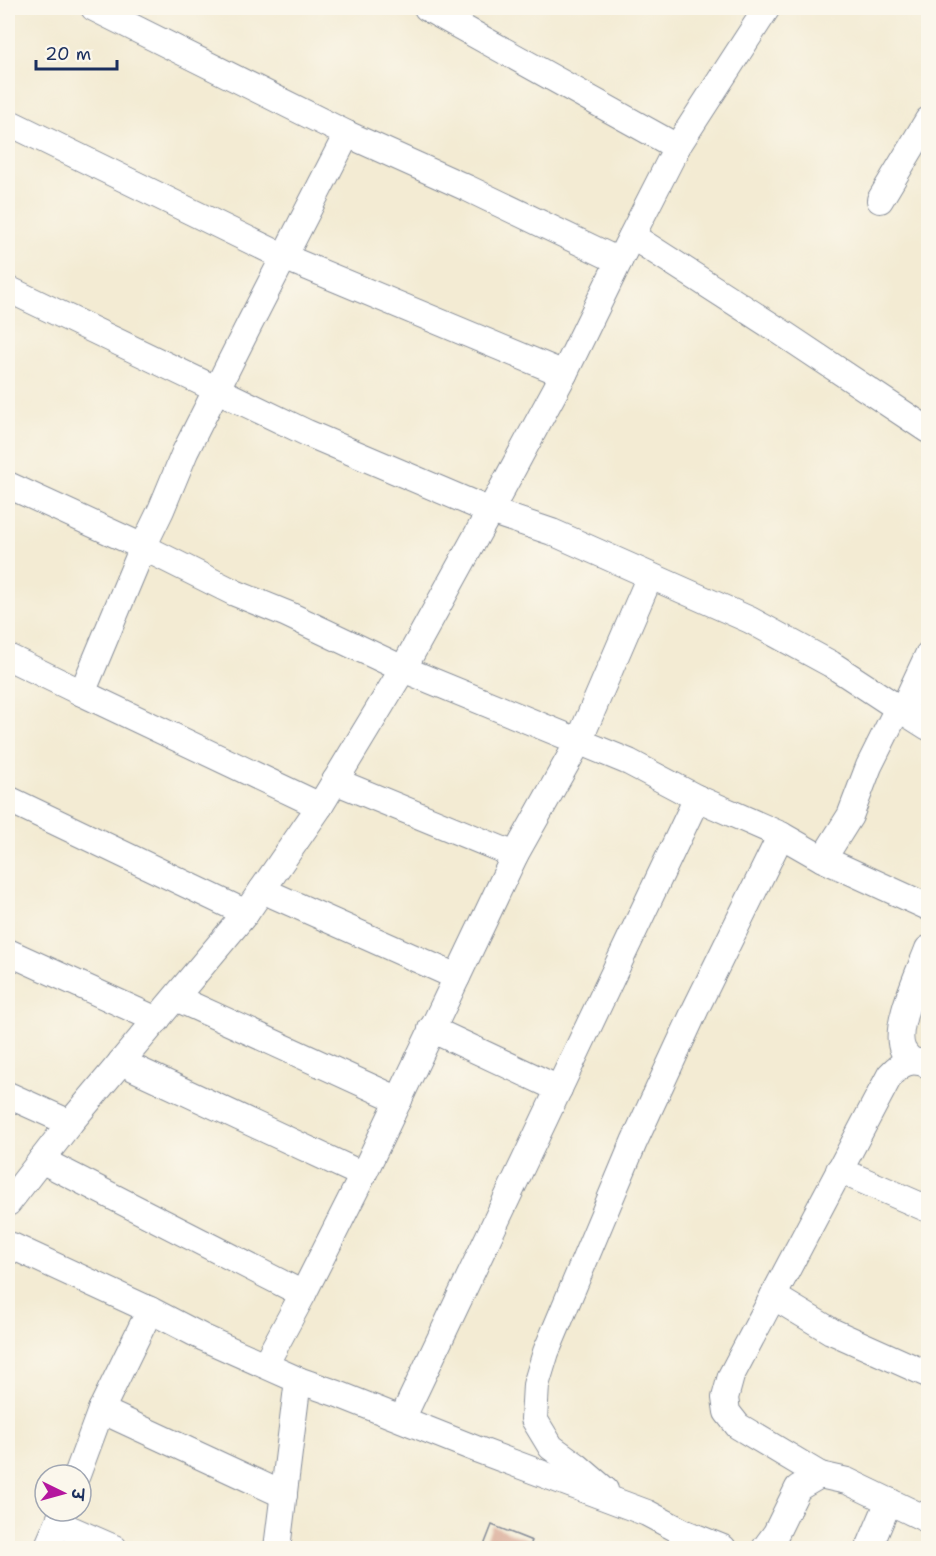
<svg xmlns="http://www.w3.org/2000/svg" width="936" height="1556" font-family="'Shantell Sans','Playpen Sans Deva',sans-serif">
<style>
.building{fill:#d49e89}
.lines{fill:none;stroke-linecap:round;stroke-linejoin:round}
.minor-casing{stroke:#878d98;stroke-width:28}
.minor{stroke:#fff;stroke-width:26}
</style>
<rect width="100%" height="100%" fill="#fbf7ec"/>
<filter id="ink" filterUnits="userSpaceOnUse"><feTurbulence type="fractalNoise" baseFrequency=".0167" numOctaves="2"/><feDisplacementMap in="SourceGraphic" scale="12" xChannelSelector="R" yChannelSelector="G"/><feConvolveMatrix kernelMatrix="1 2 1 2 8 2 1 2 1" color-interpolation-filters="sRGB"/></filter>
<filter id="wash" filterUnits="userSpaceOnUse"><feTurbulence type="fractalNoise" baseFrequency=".008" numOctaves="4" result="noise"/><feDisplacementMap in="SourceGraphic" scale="24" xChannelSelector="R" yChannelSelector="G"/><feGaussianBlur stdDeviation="1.35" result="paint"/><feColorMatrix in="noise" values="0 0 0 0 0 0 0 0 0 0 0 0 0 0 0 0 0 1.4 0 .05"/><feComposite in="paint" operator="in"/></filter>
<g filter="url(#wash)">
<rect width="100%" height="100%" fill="#f3ebd3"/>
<g id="blocks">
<path class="building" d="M 492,1525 L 532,1541 L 529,1548 L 483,1548 Z"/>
</g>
</g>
<g filter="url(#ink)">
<use href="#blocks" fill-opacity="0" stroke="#878d98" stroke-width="1.5"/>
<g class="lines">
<g class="minor-casing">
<g id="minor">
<path d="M 94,8 L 347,134 L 467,188 L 619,261"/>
<path d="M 427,8 L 677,147"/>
<path d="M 8,122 L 284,257 L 564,374"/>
<path d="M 880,200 L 928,120"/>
<path d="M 632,236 L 781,332 L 928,430"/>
<path d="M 8,289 L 307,433 L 490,511 L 552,532 L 750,620 L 831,664 L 898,708 L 869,766 L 850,816 L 823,859"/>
<path d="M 8,485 L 143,547 L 235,593 L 287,614 L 403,669 L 629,762 L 697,798 L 781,835 L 823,859 L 928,907"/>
<path d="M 8,657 L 82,693 L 143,547 L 161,510 L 185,452 L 249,325 L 347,134"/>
<path d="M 82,693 L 320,806"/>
<path d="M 898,708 L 928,727"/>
<path d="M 902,711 L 928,655"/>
<path d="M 335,781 L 515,855"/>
<path d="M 8,799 L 246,913"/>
<path d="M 262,890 L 457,977"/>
<path d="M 8,952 L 157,1020"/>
<path d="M 176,998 L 399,1100"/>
<path d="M 431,1029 L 559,1089"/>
<path d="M 911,1061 C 909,1058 905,1054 903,1050 C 892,1028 920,971 928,949"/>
<path d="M 121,1062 L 363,1175"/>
<path d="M 8,1095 L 70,1123"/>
<path d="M 41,1160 L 303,1294"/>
<path d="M 839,1170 L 928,1209"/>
<path d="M 8,1203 L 70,1123 L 246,913 L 320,806 L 403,669 L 490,511 L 564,374 L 619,261 L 677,147 L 767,8"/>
<path d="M 8,1246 L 12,1246 L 150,1310 L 204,1338 L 298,1380 L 338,1394 L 476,1449 L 647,1513 L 683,1532 L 723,1548"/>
<path d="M 773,1296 L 831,1331 L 927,1374"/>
<path d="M 265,1365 L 303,1294 L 363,1175 L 515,855 L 579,741 L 650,576"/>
<path d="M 101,1410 L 284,1495"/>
<path d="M 402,1419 L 697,798"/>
<path d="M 77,1475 L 101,1410 L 150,1310"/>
<path d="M 820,1475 L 738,1426 L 727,1412 L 725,1398 L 731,1376 L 890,1075 C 902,1062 912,1058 928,1065"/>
<path d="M 605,1490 L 577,1466 L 551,1447 L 534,1419 L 536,1385 L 546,1352 L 634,1142 L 696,1008 L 781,835"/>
<path d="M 59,1524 L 114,1548"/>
<path d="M 47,1548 L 63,1511"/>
<path d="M 277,1548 L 298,1380"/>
<path d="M 765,1548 L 776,1533 L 798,1488 L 820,1475 L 847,1481 L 928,1520"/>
<path d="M 869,1548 L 889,1501"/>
</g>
</g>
<use href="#minor" class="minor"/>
</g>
</g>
<rect width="936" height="1556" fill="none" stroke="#fbf7ec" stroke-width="30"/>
<g transform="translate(63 1493) rotate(95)"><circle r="28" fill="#fbf7ec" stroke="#a1a7b3" stroke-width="1.5"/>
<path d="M0-4.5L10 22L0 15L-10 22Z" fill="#b5179e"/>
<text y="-9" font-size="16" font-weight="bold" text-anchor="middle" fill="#1b2f5e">उ</text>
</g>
<path d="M36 60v9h81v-9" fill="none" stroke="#1b2f5e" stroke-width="3"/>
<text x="45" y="60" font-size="18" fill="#1b2f5e" stroke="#fbf7ec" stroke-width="4.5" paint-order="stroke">20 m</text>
</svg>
